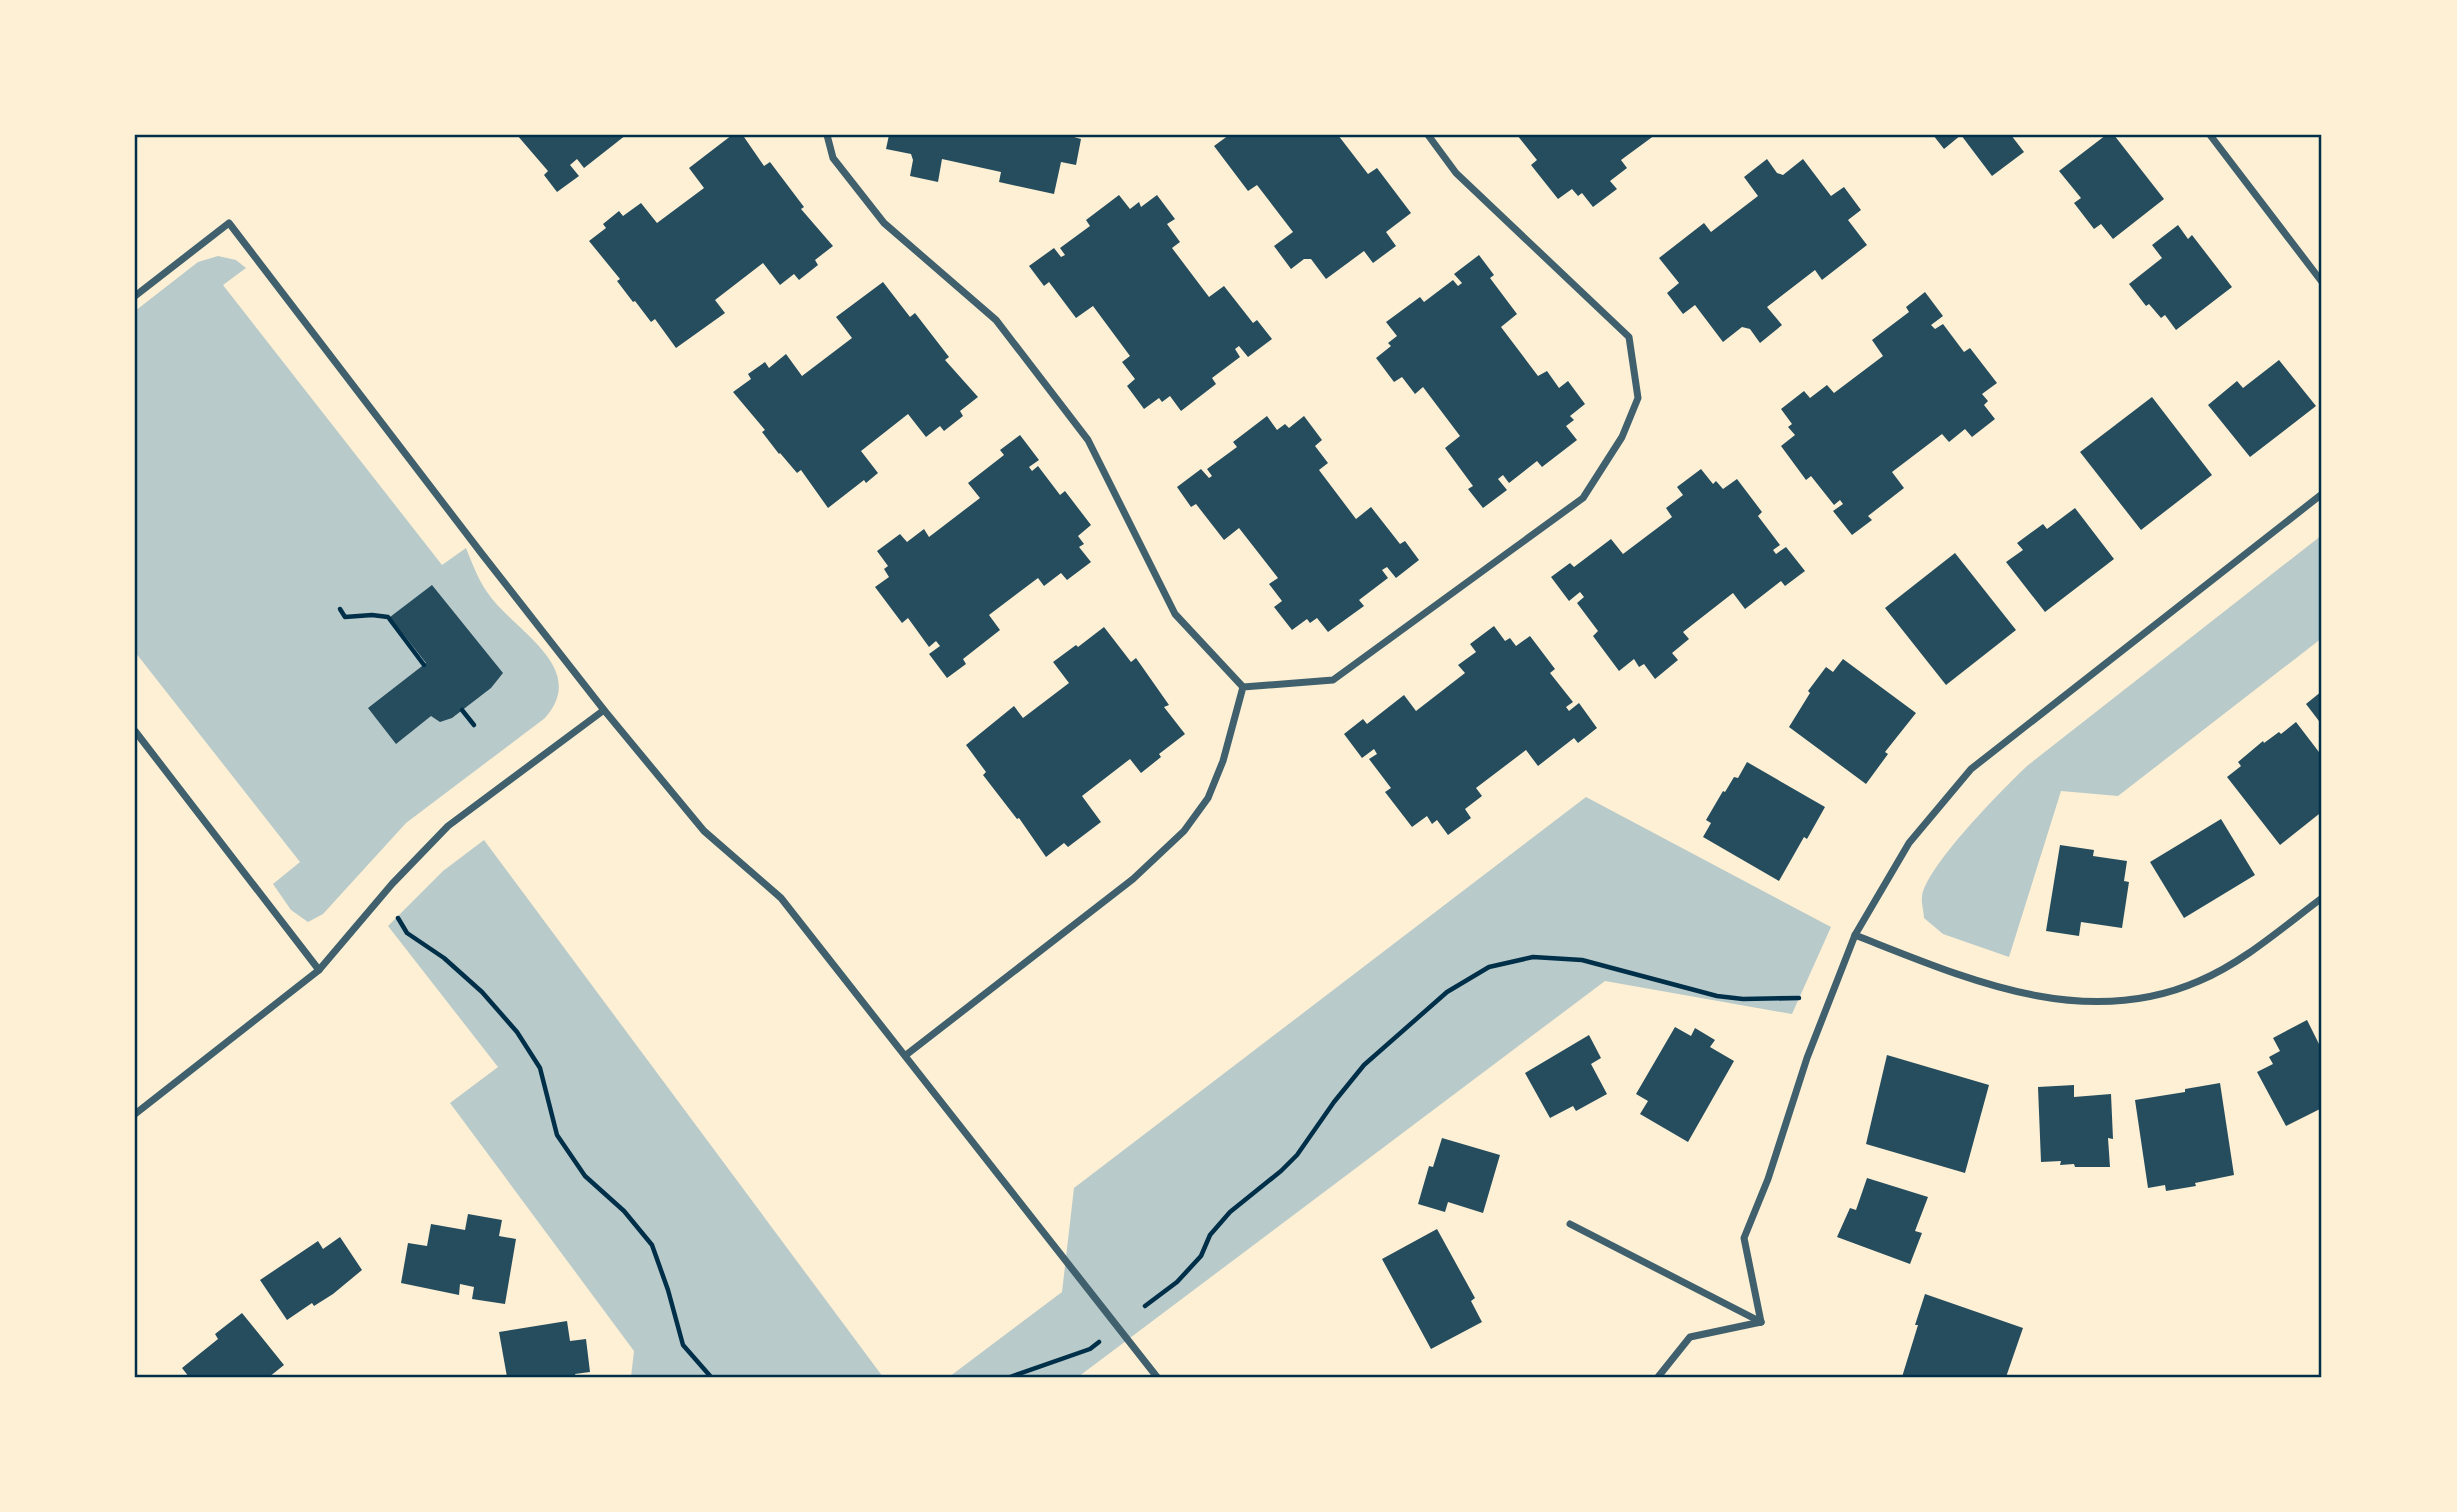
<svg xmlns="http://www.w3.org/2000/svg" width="2457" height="1512" font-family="Bitter,serif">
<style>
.green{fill:#b9caca}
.building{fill:#264d5e}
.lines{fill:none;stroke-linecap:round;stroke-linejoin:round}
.path{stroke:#003049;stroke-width:4.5}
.minor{stroke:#3f606c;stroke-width:7}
.neatline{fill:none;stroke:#003049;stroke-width:2.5}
</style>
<rect width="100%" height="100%" fill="#fdf0d5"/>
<g class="green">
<path d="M 218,256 L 236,260 L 246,268 L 223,285 L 442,565 L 466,548 C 472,563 478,579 487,592 C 513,631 590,667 545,718 L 406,823 L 323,914 L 308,922 L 291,910 L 273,884 L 300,862 L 135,652 L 135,311 L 198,262 Z"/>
<path d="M 2322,535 L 2322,638 L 2118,796 L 2061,791 L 2009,957 L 1943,934 L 1924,918 C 1924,912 1921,903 1922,897 C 1925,867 2004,788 2027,766 Z"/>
<path d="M 1586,797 L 1831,927 L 1792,1014 L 1605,981 L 1078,1377 L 949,1377 L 1062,1292 L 1074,1188 Z"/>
<path d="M 484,840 L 883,1377 L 631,1377 L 634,1351 L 450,1103 L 498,1067 L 388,926 L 443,871 Z"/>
</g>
<g class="building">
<path d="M 517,135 L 626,135 L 584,168 L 577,159 L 570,165 L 579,176 L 557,192 L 544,175 L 548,171 Z"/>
<path d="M 732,135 L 744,137 L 764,166 L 770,162 L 804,207 L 801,209 L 833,246 L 815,260 L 818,265 L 799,280 L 794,274 L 780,285 L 763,263 L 715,300 L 725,313 L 676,348 L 655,319 L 651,322 L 635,301 L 633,302 L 617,281 L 620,279 L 589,241 L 606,228 L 603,224 L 619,211 L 623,216 L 641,203 L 657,223 L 704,188 L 689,168 Z"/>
<path d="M 889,135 L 1067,135 L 1081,139 L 1076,165 L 1061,162 L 1054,194 L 999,182 L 1001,172 L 942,159 L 938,182 L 910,176 L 913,160 L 911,154 L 886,149 Z"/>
<path d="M 1229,135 L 1338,135 L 1368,174 L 1377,168 L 1411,213 L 1386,232 L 1396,246 L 1373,263 L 1364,251 L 1326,279 L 1311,259 L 1304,259 L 1291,269 L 1274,246 L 1293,232 L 1257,185 L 1248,191 L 1214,146 Z"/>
<path d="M 1517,135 L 1655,135 L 1621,160 L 1627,168 L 1610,181 L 1617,189 L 1593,207 L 1582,193 L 1578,196 L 1572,189 L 1558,199 L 1531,165 L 1537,160 Z"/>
<path d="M 1933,135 L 2011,135 L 2024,152 L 1992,176 L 1961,135 L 1944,149 Z"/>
<path d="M 2106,135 L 2114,135 L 2164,199 L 2113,239 L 2101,224 L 2094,229 L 2074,203 L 2081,198 L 2059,171 Z"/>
<path d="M 1767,159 L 1777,173 L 1783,175 L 1803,159 L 1831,196 L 1844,187 L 1861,210 L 1848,220 L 1867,245 L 1822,280 L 1815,270 L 1767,307 L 1782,325 L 1760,343 L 1750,329 L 1742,327 L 1723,342 L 1695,305 L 1683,314 L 1667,293 L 1679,283 L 1659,258 L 1704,223 L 1711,232 L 1758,196 L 1744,177 Z"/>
<path d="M 1119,195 L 1130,209 L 1139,202 L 1141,207 L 1157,195 L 1175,219 L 1167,224 L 1180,242 L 1172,248 L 1209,297 L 1224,286 L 1253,323 L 1257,320 L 1272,339 L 1248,357 L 1239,346 L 1235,349 L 1240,357 L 1212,378 L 1216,384 L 1181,411 L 1170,396 L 1162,402 L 1159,398 L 1144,409 L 1127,386 L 1135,379 L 1122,362 L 1130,356 L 1093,306 L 1076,318 L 1049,282 L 1044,286 L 1029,266 L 1054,248 L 1061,257 L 1065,255 L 1060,248 L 1090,226 L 1086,220 Z"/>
<path d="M 2178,225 L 2188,239 L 2192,235 L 2232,287 L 2176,330 L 2165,315 L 2161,318 L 2149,304 L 2146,306 L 2129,284 L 2162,258 L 2152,245 Z"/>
<path d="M 1479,255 L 1494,275 L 1490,278 L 1517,314 L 1501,327 L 1538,376 L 1547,371 L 1559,388 L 1568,381 L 1585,404 L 1570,416 L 1574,420 L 1566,426 L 1577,440 L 1542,467 L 1537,461 L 1509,483 L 1503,475 L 1498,479 L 1507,490 L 1483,508 L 1468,489 L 1473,486 L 1445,448 L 1460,436 L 1423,387 L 1415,394 L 1402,377 L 1394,382 L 1376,358 L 1391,346 L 1388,343 L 1397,336 L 1386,322 L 1420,297 L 1424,302 L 1453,280 L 1458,286 L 1462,283 L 1454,274 Z"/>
<path d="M 883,282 L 910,317 L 915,313 L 949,357 L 945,360 L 978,397 L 960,411 L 963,416 L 944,431 L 940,426 L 926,437 L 908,414 L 861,451 L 878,473 L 866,483 L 864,480 L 828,508 L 801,470 L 797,473 L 780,453 L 779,454 L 762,432 L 765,430 L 733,392 L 751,379 L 748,374 L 765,362 L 769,368 L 786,354 L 802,376 L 852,338 L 836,317 Z"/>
<path d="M 1925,292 L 1943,316 L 1931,325 L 1935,329 L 1943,324 L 1964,352 L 1970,348 L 1997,383 L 1982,394 L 1988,401 L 1984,405 L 1995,419 L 1972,437 L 1965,429 L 1949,442 L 1942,434 L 1892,472 L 1904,488 L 1868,516 L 1872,520 L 1852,535 L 1833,511 L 1843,504 L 1840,500 L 1834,505 L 1811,476 L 1806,480 L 1781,446 L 1795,435 L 1788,427 L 1792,424 L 1781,409 L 1804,391 L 1810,398 L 1827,385 L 1834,393 L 1883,356 L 1872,340 L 1909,312 L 1906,307 Z"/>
<path d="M 2279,360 L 2316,406 L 2250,457 L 2208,405 L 2237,381 L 2243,388 Z"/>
<path d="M 2152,397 L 2212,475 L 2141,530 L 2080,452 Z"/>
<path d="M 1267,416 L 1277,430 L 1285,424 L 1289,428 L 1304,416 L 1322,440 L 1315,446 L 1328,463 L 1319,470 L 1356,519 L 1371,507 L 1400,544 L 1405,541 L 1419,560 L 1396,578 L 1387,567 L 1382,570 L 1388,578 L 1359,600 L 1364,606 L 1328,632 L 1317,618 L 1310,623 L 1307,619 L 1292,630 L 1274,607 L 1282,601 L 1269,584 L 1278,578 L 1239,528 L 1224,540 L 1196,504 L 1191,507 L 1177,487 L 1201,469 L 1209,478 L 1212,476 L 1207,469 L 1237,447 L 1233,442 Z"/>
<path d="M 1020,435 L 1039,460 L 1029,467 L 1032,471 L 1038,466 L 1060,495 L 1065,491 L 1091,525 L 1078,536 L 1084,544 L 1079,547 L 1091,562 L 1067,580 L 1061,573 L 1044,586 L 1038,578 L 989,615 L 1000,630 L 963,659 L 966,664 L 947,678 L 929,654 L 940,646 L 936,641 L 929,647 L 908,618 L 902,623 L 875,587 L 889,577 L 884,569 L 888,566 L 877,551 L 900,534 L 907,542 L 924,529 L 929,537 L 980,498 L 968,483 L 1004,455 L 1000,450 Z"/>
<path d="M 1701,469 L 1713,484 L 1716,481 L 1723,489 L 1737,479 L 1762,512 L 1758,516 L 1780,545 L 1773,550 L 1776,554 L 1786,547 L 1805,571 L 1785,586 L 1781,581 L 1745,609 L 1733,593 L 1683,632 L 1689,639 L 1672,653 L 1678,660 L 1655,679 L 1644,664 L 1639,667 L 1634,659 L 1619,671 L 1593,636 L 1598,631 L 1577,603 L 1584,597 L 1580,592 L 1569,601 L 1551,577 L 1570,563 L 1574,567 L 1611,539 L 1623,554 L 1672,517 L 1666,508 L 1683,495 L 1677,487 Z"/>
<path d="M 2075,508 L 2114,559 L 2045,612 L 2006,562 L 2023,550 L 2017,543 L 2043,524 L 2047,529 Z"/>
<path d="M 1955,553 L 2016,630 L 1946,685 L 1885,608 Z"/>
<path d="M 432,585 L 503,673 L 491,688 L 452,718 L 440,722 L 431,716 L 396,744 L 368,708 L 426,663 L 390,617 Z"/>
<path d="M 1494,626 L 1505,641 L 1510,638 L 1516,646 L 1530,636 L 1555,669 L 1550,673 L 1573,702 L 1566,707 L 1569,711 L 1579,703 L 1597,728 L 1578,743 L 1574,738 L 1538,766 L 1526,750 L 1476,788 L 1482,796 L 1465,809 L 1471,818 L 1448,835 L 1437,820 L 1432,824 L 1427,816 L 1412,827 L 1385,792 L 1391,788 L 1369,759 L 1377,754 L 1374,749 L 1362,758 L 1344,734 L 1363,719 L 1367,724 L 1404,695 L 1416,711 L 1465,673 L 1458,665 L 1476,652 L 1470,644 Z"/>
<path d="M 1104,627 L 1131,662 L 1136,658 L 1169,705 L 1164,707 L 1185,734 L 1159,754 L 1161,757 L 1141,773 L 1130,759 L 1082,796 L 1101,822 L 1068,847 L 1064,843 L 1046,857 L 1019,818 L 1017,819 L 983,775 L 986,772 L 966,745 L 1014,706 L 1023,718 L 1069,683 L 1053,662 L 1076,645 L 1078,647 Z"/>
<path d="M 1843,659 L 1916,713 L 1885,752 L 1888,754 L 1866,784 L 1789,727 L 1810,693 L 1808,691 L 1826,667 L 1833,672 Z"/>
<path d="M 2322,691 L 2322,725 L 2306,704 Z"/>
<path d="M 2296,722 L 2322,756 L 2322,819 L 2319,814 L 2280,845 L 2227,777 L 2241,766 L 2238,762 L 2263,741 L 2264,743 L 2279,732 L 2281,734 Z"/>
<path d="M 1747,762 L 1825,807 L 1807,839 L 1804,837 L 1779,881 L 1703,837 L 1711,823 L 1706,820 L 1723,791 L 1725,792 L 1734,777 L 1738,778 Z"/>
<path d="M 2221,819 L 2255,875 L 2184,918 L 2150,862 Z"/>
<path d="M 2060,845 L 2094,850 L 2093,856 L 2127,861 L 2124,881 L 2129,882 L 2122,928 L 2081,922 L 2079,936 L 2046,931 Z"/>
<path d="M 2307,1020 L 2322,1050 L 2322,1108 L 2286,1126 L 2257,1072 L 2273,1064 L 2269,1057 L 2280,1051 L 2273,1038 Z"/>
<path d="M 1675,1027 L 1691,1036 L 1695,1028 L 1715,1040 L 1710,1047 L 1734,1061 L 1688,1142 L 1640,1114 L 1648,1101 L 1636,1094 Z"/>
<path d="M 1589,1035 L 1601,1058 L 1591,1064 L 1607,1094 L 1576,1111 L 1573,1106 L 1550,1118 L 1525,1073 Z"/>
<path d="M 1887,1055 L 1989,1085 L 1965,1173 L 1866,1144 Z"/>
<path d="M 2220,1083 L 2234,1175 L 2195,1183 L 2196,1186 L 2166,1191 L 2165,1185 L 2148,1188 L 2135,1100 L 2185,1092 L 2185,1089 Z"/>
<path d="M 2074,1085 L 2074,1097 L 2111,1094 L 2113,1139 L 2108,1138 L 2110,1167 L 2075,1167 L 2074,1164 L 2060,1165 L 2061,1161 L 2041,1162 L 2038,1087 Z"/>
<path d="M 1442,1138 L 1500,1155 L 1483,1213 L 1448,1202 L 1445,1212 L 1418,1204 L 1429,1166 L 1433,1167 Z"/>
<path d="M 1867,1178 L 1928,1197 L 1915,1231 L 1922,1233 L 1910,1264 L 1837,1237 L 1850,1208 L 1856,1210 Z"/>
<path d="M 468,1214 L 502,1220 L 499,1236 L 516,1239 L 505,1304 L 472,1299 L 474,1287 L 460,1284 L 459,1295 L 401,1283 L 408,1243 L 427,1246 L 431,1224 L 465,1230 Z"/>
<path d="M 1437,1229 L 1475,1298 L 1471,1301 L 1482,1322 L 1431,1349 L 1382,1259 Z"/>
<path d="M 340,1237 L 362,1270 L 333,1294 L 314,1306 L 312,1303 L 287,1320 L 260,1280 L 318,1241 L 323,1249 Z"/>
<path d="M 1925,1294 L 2023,1328 L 2006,1377 L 1902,1377 L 1918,1325 L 1915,1325 Z"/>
<path d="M 242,1313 L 284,1365 L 269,1377 L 189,1377 L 182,1368 L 218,1339 L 215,1334 Z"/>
<path d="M 567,1321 L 570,1341 L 586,1339 L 590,1372 L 575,1374 L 576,1377 L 507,1377 L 499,1332 Z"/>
</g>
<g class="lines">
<g class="path">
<path d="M 340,609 L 345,617 L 372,615 L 388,617 L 424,665"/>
<path d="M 462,710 L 474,725"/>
<path d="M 398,918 L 407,933 L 444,958 L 482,992 L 517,1032 L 540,1068 L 557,1135 L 585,1176 L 624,1211 L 652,1245 L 668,1290 L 683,1345 L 711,1377"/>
<path d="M 1145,1306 L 1177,1282 L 1201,1256 L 1210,1235 L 1230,1212 L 1281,1171 L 1297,1155 L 1334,1102 L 1364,1065 L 1447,992 L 1489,967 L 1533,957 L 1582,960 L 1717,996 L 1743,999 L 1799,998"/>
<path d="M 1010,1377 L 1090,1349 L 1099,1342"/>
</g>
<g class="minor">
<path d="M 827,135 L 833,158 L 884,223 L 996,320 L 1088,440 L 1175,614 L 1243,687"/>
<path d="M 2210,135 L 2322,282"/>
<path d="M 135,296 L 229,223 L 482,554 L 604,710 L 704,831 L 781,898 L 1157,1377"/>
<path d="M 135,731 L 319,970"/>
<path d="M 1855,935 C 1965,978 2083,1032 2199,981 C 2244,962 2283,927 2322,898"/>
<path d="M 906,1055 L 1133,879 L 1184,831 L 1208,798 L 1223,761 L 1243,687 L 1333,680 L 1506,554 L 1583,498 L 1622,437 L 1638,398 L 1629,337 L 1456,173 L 1428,135"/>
<path d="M 135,1114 L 319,970 L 392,884 L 448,826 L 604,710"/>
<path d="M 1570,1224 L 1761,1322"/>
<path d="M 1761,1322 L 1744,1238 L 1768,1179 L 1807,1058 L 1855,935 L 1909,843 L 1971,769 L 2322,494"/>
<path d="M 1658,1377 L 1690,1337 L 1761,1322"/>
</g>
</g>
<rect width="2457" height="1512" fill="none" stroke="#fdf0d5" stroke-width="273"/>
<rect x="136" y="136" width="2184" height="1240" class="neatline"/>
</svg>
